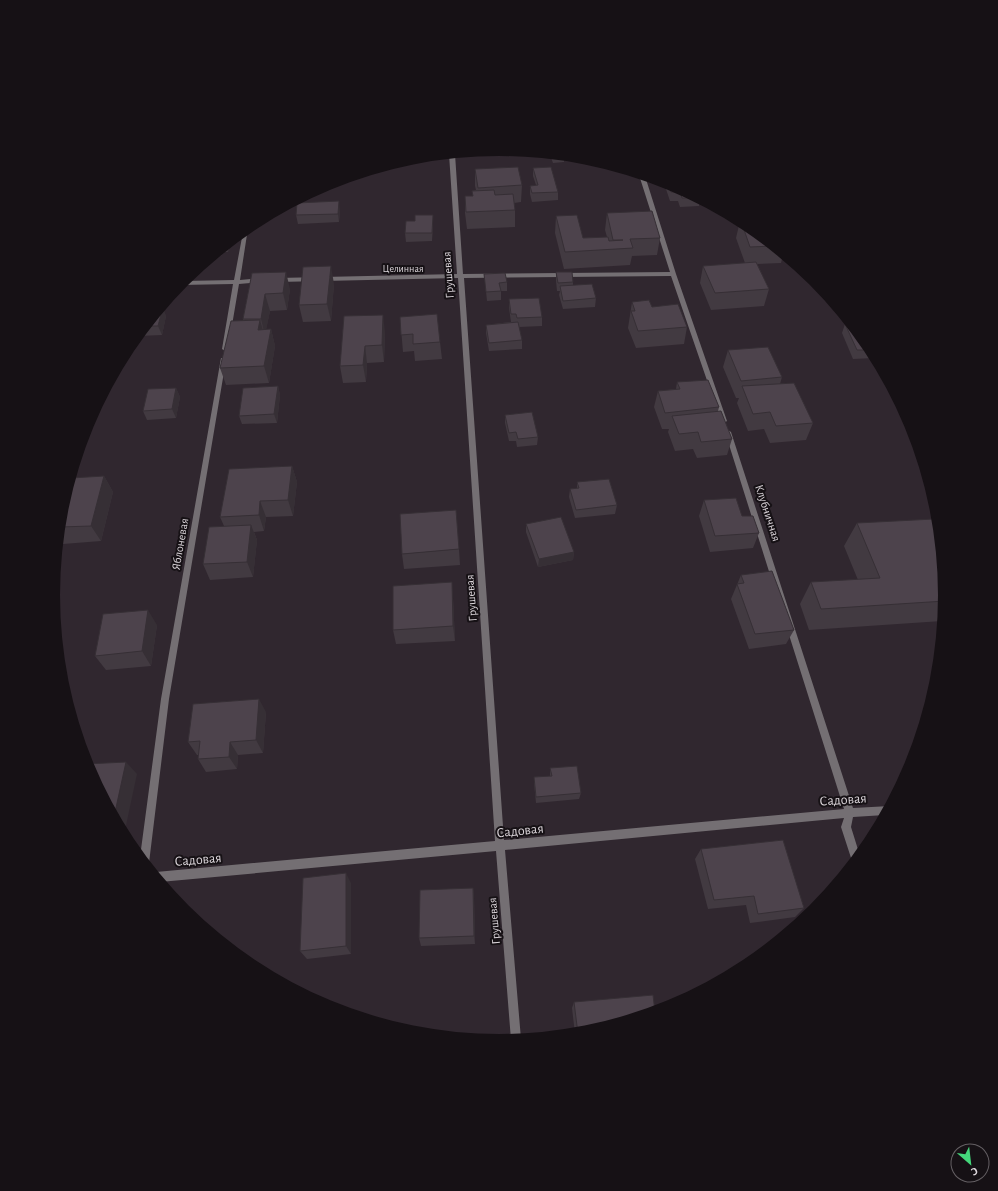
<svg xmlns="http://www.w3.org/2000/svg" width="998" height="1191" font-family="'Alegreya Sans',sans-serif">
<style>
.lines{fill:none;stroke-linecap:round;stroke-linejoin:round}
.minor{fill:#746f73;fill-rule:evenodd}
.wall{fill:#423a41}
.shaded-wall{fill:#362f35}
.building{fill:#4d434c;stroke:#362f35}
.labels{text-anchor:middle;stroke-width:4;stroke-linejoin:round;paint-order:stroke}
.far-street-label{font-size:10px;fill:#dcd6db;stroke:#161115}
.street-label{font-size:12px;fill:#dcd6db;stroke:#161115}
.near-street-label{font-size:14px;fill:#dcd6db;stroke:#161115}
</style>
<rect width="100%" height="100%" fill="#30272f"/>
<g class="lines">
<g class="minor">
<path d="M 449,154 L 455,154 L 463,274 L 670,272 L 639,175 L 645,176 L 676,274 L 727,421 L 724,423 L 721,421 L 671,276 L 464,278 L 504,840 L 844,809 L 725,432 L 728,430 L 731,432 L 853,808 L 890,806 L 885,815 L 853,817 L 851,827 L 860,856 L 853,864 L 841,827 L 844,818 L 505,850 L 521,1039 L 511,1040 L 496,851 L 160,882 L 153,873 L 156,872 L 495,841 L 458,278 L 278,282 L 275,280 L 278,278 L 457,274 Z"/>
<path d="M 248,228 L 240,280 L 261,278 L 264,280 L 261,282 L 239,284 L 228,349 L 225,351 L 222,349 L 233,284 L 180,285 L 183,281 L 234,280 L 243,232 Z"/>
<path d="M 221,358 L 223,358 L 226,360 L 169,699 L 149,863 L 147,867 L 140,857 L 161,699 Z"/>
</g>
</g>
<g class="wall">
<path d="M 550,155 L 564,156 L 564,162 L 553,163 Z"/>
<path d="M 533,168 L 558,192 L 558,200 L 532,202 L 530,194 L 530,186 L 536,185 L 533,176 Z"/>
<path d="M 475,169 L 522,185 L 521,202 L 514,203 L 515,210 L 515,227 L 467,229 L 465,213 L 465,196 L 473,196 L 472,191 L 476,190 L 475,186 Z"/>
<path d="M 667,183 L 670,184 L 700,200 L 699,206 L 680,207 L 678,201 L 670,201 L 666,189 Z"/>
<path d="M 340,210 L 339,222 L 298,224 L 296,215 Z"/>
<path d="M 607,213 L 660,238 L 657,255 L 632,256 L 630,265 L 564,269 L 555,233 L 556,216 L 583,238 L 607,237 L 605,230 Z"/>
<path d="M 433,215 L 433,224 L 432,241 L 406,242 L 405,233 L 415,221 Z"/>
<path d="M 740,221 L 747,225 L 783,255 L 781,263 L 757,264 L 769,289 L 764,306 L 711,310 L 700,283 L 703,266 L 745,263 L 736,238 Z"/>
<path d="M 231,241 L 228,252 L 217,252 Z"/>
<path d="M 556,272 L 573,282 L 573,285 L 596,298 L 595,307 L 563,309 L 559,295 L 560,291 L 557,291 L 556,281 Z"/>
<path d="M 252,273 L 290,289 L 287,310 L 270,311 L 266,329 L 271,329 L 275,346 L 269,383 L 226,385 L 220,368 L 243,320 L 243,319 Z"/>
<path d="M 484,274 L 507,282 L 507,291 L 501,291 L 501,300 L 487,301 L 485,282 Z"/>
<path d="M 334,284 L 331,321 L 303,322 L 299,305 Z"/>
<path d="M 509,299 L 542,317 L 542,326 L 519,327 L 522,340 L 522,349 L 489,351 L 486,333 L 486,325 L 511,322 L 509,308 Z"/>
<path d="M 632,302 L 652,307 L 687,327 L 684,344 L 636,348 L 628,328 Z"/>
<path d="M 161,307 L 166,316 L 162,335 L 138,336 Z"/>
<path d="M 344,316 L 385,332 L 384,362 L 367,363 L 366,382 L 343,383 L 340,366 Z"/>
<path d="M 400,317 L 440,342 L 442,359 L 415,361 L 414,351 L 403,352 Z"/>
<path d="M 845,324 L 870,348 L 875,357 L 874,358 L 853,359 L 842,333 Z"/>
<path d="M 728,350 L 782,377 L 780,384 L 813,423 L 806,440 L 770,443 L 764,429 L 748,431 L 737,403 L 739,398 L 736,398 L 723,367 Z"/>
<path d="M 677,382 L 719,407 L 718,411 L 732,439 L 727,455 L 697,458 L 693,449 L 675,451 L 668,432 L 669,429 L 662,429 L 654,407 L 658,391 L 676,389 Z"/>
<path d="M 278,386 L 280,395 L 277,423 L 242,424 L 239,416 Z"/>
<path d="M 176,388 L 180,397 L 176,418 L 147,420 L 143,411 Z"/>
<path d="M 505,415 L 538,437 L 537,445 L 517,447 L 516,441 L 509,441 L 505,423 Z"/>
<path d="M 292,466 L 297,482 L 293,516 L 266,517 L 264,531 L 254,532 L 257,540 L 253,577 L 210,580 L 203,564 L 224,526 L 220,517 Z"/>
<path d="M 104,476 L 113,492 L 101,541 L 63,544 L 59,538 L 62,508 Z"/>
<path d="M 577,482 L 617,505 L 615,514 L 575,518 L 569,497 L 570,489 L 577,488 Z"/>
<path d="M 704,500 L 742,516 L 759,533 L 753,548 L 710,552 L 699,516 Z"/>
<path d="M 857,523 L 945,596 L 942,621 L 809,630 L 800,604 L 811,582 L 858,580 L 844,546 Z"/>
<path d="M 526,524 L 574,552 L 573,560 L 538,567 L 526,532 Z"/>
<path d="M 459,549 L 460,565 L 404,569 L 402,554 Z"/>
<path d="M 741,575 L 794,630 L 786,644 L 749,649 L 731,599 Z"/>
<path d="M 453,598 L 455,641 L 396,644 L 393,630 Z"/>
<path d="M 157,625 L 151,666 L 106,670 L 95,656 Z"/>
<path d="M 266,712 L 263,753 L 238,755 L 237,769 L 206,772 L 198,759 L 198,755 L 197,755 L 188,742 Z"/>
<path d="M 924,722 L 921,734 L 918,729 Z"/>
<path d="M 550,768 L 581,793 L 579,799 L 536,803 L 534,783 L 534,777 L 550,776 Z"/>
<path d="M 701,849 L 804,908 L 795,917 L 750,923 L 746,905 L 708,909 L 695,859 Z"/>
<path d="M 351,883 L 351,954 L 307,959 L 300,951 Z"/>
<path d="M 473,888 L 474,897 L 475,944 L 421,946 L 419,938 Z"/>
<path d="M 574,1002 L 586,1033 L 575,1034 L 572,1008 Z"/>
</g>
<g class="shaded-wall">
<path d="M 339,201 L 340,210 L 339,222 L 338,214 Z"/>
<path d="M 231,241 L 228,252 L 226,245 Z"/>
<path d="M 331,266 L 334,284 L 331,321 L 327,304 Z"/>
<path d="M 286,272 L 290,289 L 287,310 L 283,293 Z"/>
<path d="M 265,294 L 270,311 L 265,336 L 261,319 Z"/>
<path d="M 163,307 L 166,316 L 162,335 L 158,326 Z"/>
<path d="M 383,315 L 385,332 L 384,362 L 382,345 Z"/>
<path d="M 260,320 L 265,337 L 258,330 Z"/>
<path d="M 271,329 L 275,346 L 269,383 L 264,366 Z"/>
<path d="M 365,346 L 367,363 L 366,382 L 363,365 Z"/>
<path d="M 278,386 L 280,395 L 277,423 L 274,414 Z"/>
<path d="M 176,388 L 180,397 L 176,418 L 172,409 Z"/>
<path d="M 292,466 L 297,482 L 293,516 L 288,500 Z"/>
<path d="M 104,476 L 113,492 L 101,541 L 91,526 Z"/>
<path d="M 260,501 L 266,517 L 264,531 L 259,515 Z"/>
<path d="M 251,525 L 257,540 L 253,577 L 247,562 Z"/>
<path d="M 574,552 L 573,560 L 538,567 L 539,559 Z"/>
<path d="M 452,582 L 453,598 L 455,641 L 453,626 Z"/>
<path d="M 148,610 L 157,625 L 151,666 L 142,651 Z"/>
<path d="M 259,699 L 266,712 L 263,753 L 256,740 Z"/>
<path d="M 230,742 L 238,755 L 237,769 L 229,757 Z"/>
<path d="M 126,762 L 137,774 L 124,835 L 114,817 Z"/>
<path d="M 346,873 L 351,883 L 351,954 L 346,946 Z"/>
<path d="M 473,888 L 474,897 L 475,944 L 474,936 Z"/>
</g>
<g class="building">
<path d="M 518,167 L 522,185 L 478,188 L 475,169 Z"/>
<path d="M 551,167 L 558,192 L 532,193 L 530,186 L 538,185 L 533,168 Z"/>
<path d="M 668,183 L 670,184 L 696,198 L 682,198 L 680,192 L 671,192 Z"/>
<path d="M 494,190 L 495,195 L 513,194 L 515,210 L 466,212 L 465,196 L 473,196 L 472,191 Z"/>
<path d="M 339,201 L 338,214 L 296,215 L 297,203 Z"/>
<path d="M 652,211 L 660,238 L 630,239 L 633,248 L 565,252 L 556,216 L 577,215 L 583,238 L 608,237 L 609,241 L 623,240 L 613,240 L 607,213 Z"/>
<path d="M 415,215 L 433,215 L 432,233 L 405,233 L 406,221 L 415,221 Z"/>
<path d="M 741,221 L 747,225 L 773,246 L 750,247 Z"/>
<path d="M 756,262 L 769,289 L 715,293 L 703,266 Z"/>
<path d="M 331,266 L 327,304 L 299,305 L 303,267 Z"/>
<path d="M 286,272 L 283,293 L 265,294 L 261,319 L 243,319 L 252,273 Z"/>
<path d="M 556,272 L 572,272 L 573,282 L 558,283 Z"/>
<path d="M 505,273 L 507,282 L 499,283 L 501,291 L 486,292 L 484,274 Z"/>
<path d="M 592,284 L 596,298 L 563,301 L 560,286 Z"/>
<path d="M 539,298 L 542,317 L 517,318 L 516,314 L 511,314 L 509,299 Z"/>
<path d="M 649,300 L 652,307 L 678,304 L 687,327 L 638,331 L 631,311 L 635,311 L 632,302 Z"/>
<path d="M 161,307 L 163,307 L 158,326 L 146,326 Z"/>
<path d="M 437,314 L 440,342 L 413,344 L 413,334 L 401,335 L 400,317 Z"/>
<path d="M 383,315 L 382,345 L 365,346 L 363,365 L 340,366 L 344,316 Z"/>
<path d="M 260,320 L 258,330 L 271,329 L 264,366 L 220,368 L 231,321 Z"/>
<path d="M 518,322 L 522,340 L 489,343 L 486,325 Z"/>
<path d="M 845,324 L 850,324 L 871,350 L 857,350 Z"/>
<path d="M 768,347 L 782,377 L 741,381 L 728,350 Z"/>
<path d="M 708,380 L 719,407 L 665,413 L 658,391 L 680,389 L 677,382 Z"/>
<path d="M 794,383 L 813,423 L 776,426 L 770,412 L 753,414 L 742,386 Z"/>
<path d="M 278,386 L 274,414 L 239,416 L 243,388 Z"/>
<path d="M 176,388 L 172,409 L 143,411 L 148,389 Z"/>
<path d="M 721,411 L 732,439 L 701,442 L 698,432 L 679,434 L 672,416 Z"/>
<path d="M 532,412 L 538,437 L 518,439 L 516,432 L 509,433 L 505,415 Z"/>
<path d="M 292,466 L 288,500 L 260,501 L 259,515 L 220,517 L 229,469 Z"/>
<path d="M 104,476 L 91,526 L 60,527 L 62,508 L 71,478 Z"/>
<path d="M 609,479 L 617,505 L 576,510 L 570,489 L 579,488 L 577,482 Z"/>
<path d="M 736,498 L 742,516 L 753,516 L 759,533 L 715,536 L 704,500 Z"/>
<path d="M 456,510 L 459,549 L 402,554 L 400,514 Z"/>
<path d="M 561,517 L 574,552 L 539,559 L 526,524 Z"/>
<path d="M 934,519 L 938,529 L 945,596 L 945,601 L 821,609 L 811,582 L 880,578 L 857,523 Z"/>
<path d="M 251,525 L 247,562 L 203,564 L 209,527 Z"/>
<path d="M 772,571 L 794,630 L 755,634 L 737,584 L 744,583 L 741,575 Z"/>
<path d="M 452,582 L 453,626 L 393,630 L 393,586 Z"/>
<path d="M 148,610 L 142,651 L 95,656 L 103,614 Z"/>
<path d="M 259,699 L 256,740 L 230,742 L 229,757 L 198,759 L 200,741 L 188,742 L 193,704 Z"/>
<path d="M 126,762 L 114,817 L 86,764 Z"/>
<path d="M 577,766 L 581,793 L 536,797 L 534,777 L 552,776 L 550,768 Z"/>
<path d="M 783,840 L 804,908 L 758,914 L 754,896 L 714,900 L 701,849 Z"/>
<path d="M 346,873 L 346,946 L 300,951 L 303,878 Z"/>
<path d="M 473,888 L 474,936 L 419,938 L 420,890 Z"/>
<path d="M 653,995 L 655,1012 L 586,1033 L 578,1034 L 574,1002 Z"/>
</g>
<g class="labels">
<g class="far-street-label">
<text x="403" y="272">Целинная</text>
</g>
<g class="street-label">
<text transform="translate(448 275) rotate(-94)" y="4">Грушевая</text>
<text transform="translate(768 513) rotate(72)" y="4">Клубничная</text>
<text transform="translate(180 544) rotate(-80)" y="4">Яблоневая</text>
<text transform="translate(471 598) rotate(-94)" y="4">Грушевая</text>
<text transform="translate(494 921) rotate(-95)" y="4">Грушевая</text>
</g>
<g class="near-street-label">
<text transform="translate(843 799) rotate(-4)" y="5">Садовая</text>
<text transform="translate(520 830) rotate(-6)" y="5">Садовая</text>
<text transform="translate(198 859) rotate(-5)" y="5">Садовая</text>
</g>
</g>
<path d="M0 0H998V1191H0ZM60 595a439 439 0 1 1 878 0a439 439 0 1 1-878 0Z" fill="#161115" fill-rule="evenodd"/>
<g transform="translate(970 1163) rotate(152)"><circle r="19" fill="#161115" stroke="#656064"/>
<path d="M0-3L7 15L0 10L-7 15Z" fill="#44d77b"/>
<text y="-6" font-size="11" font-weight="bold" text-anchor="middle" fill="#dcd6db">С</text>
</g>
</svg>
